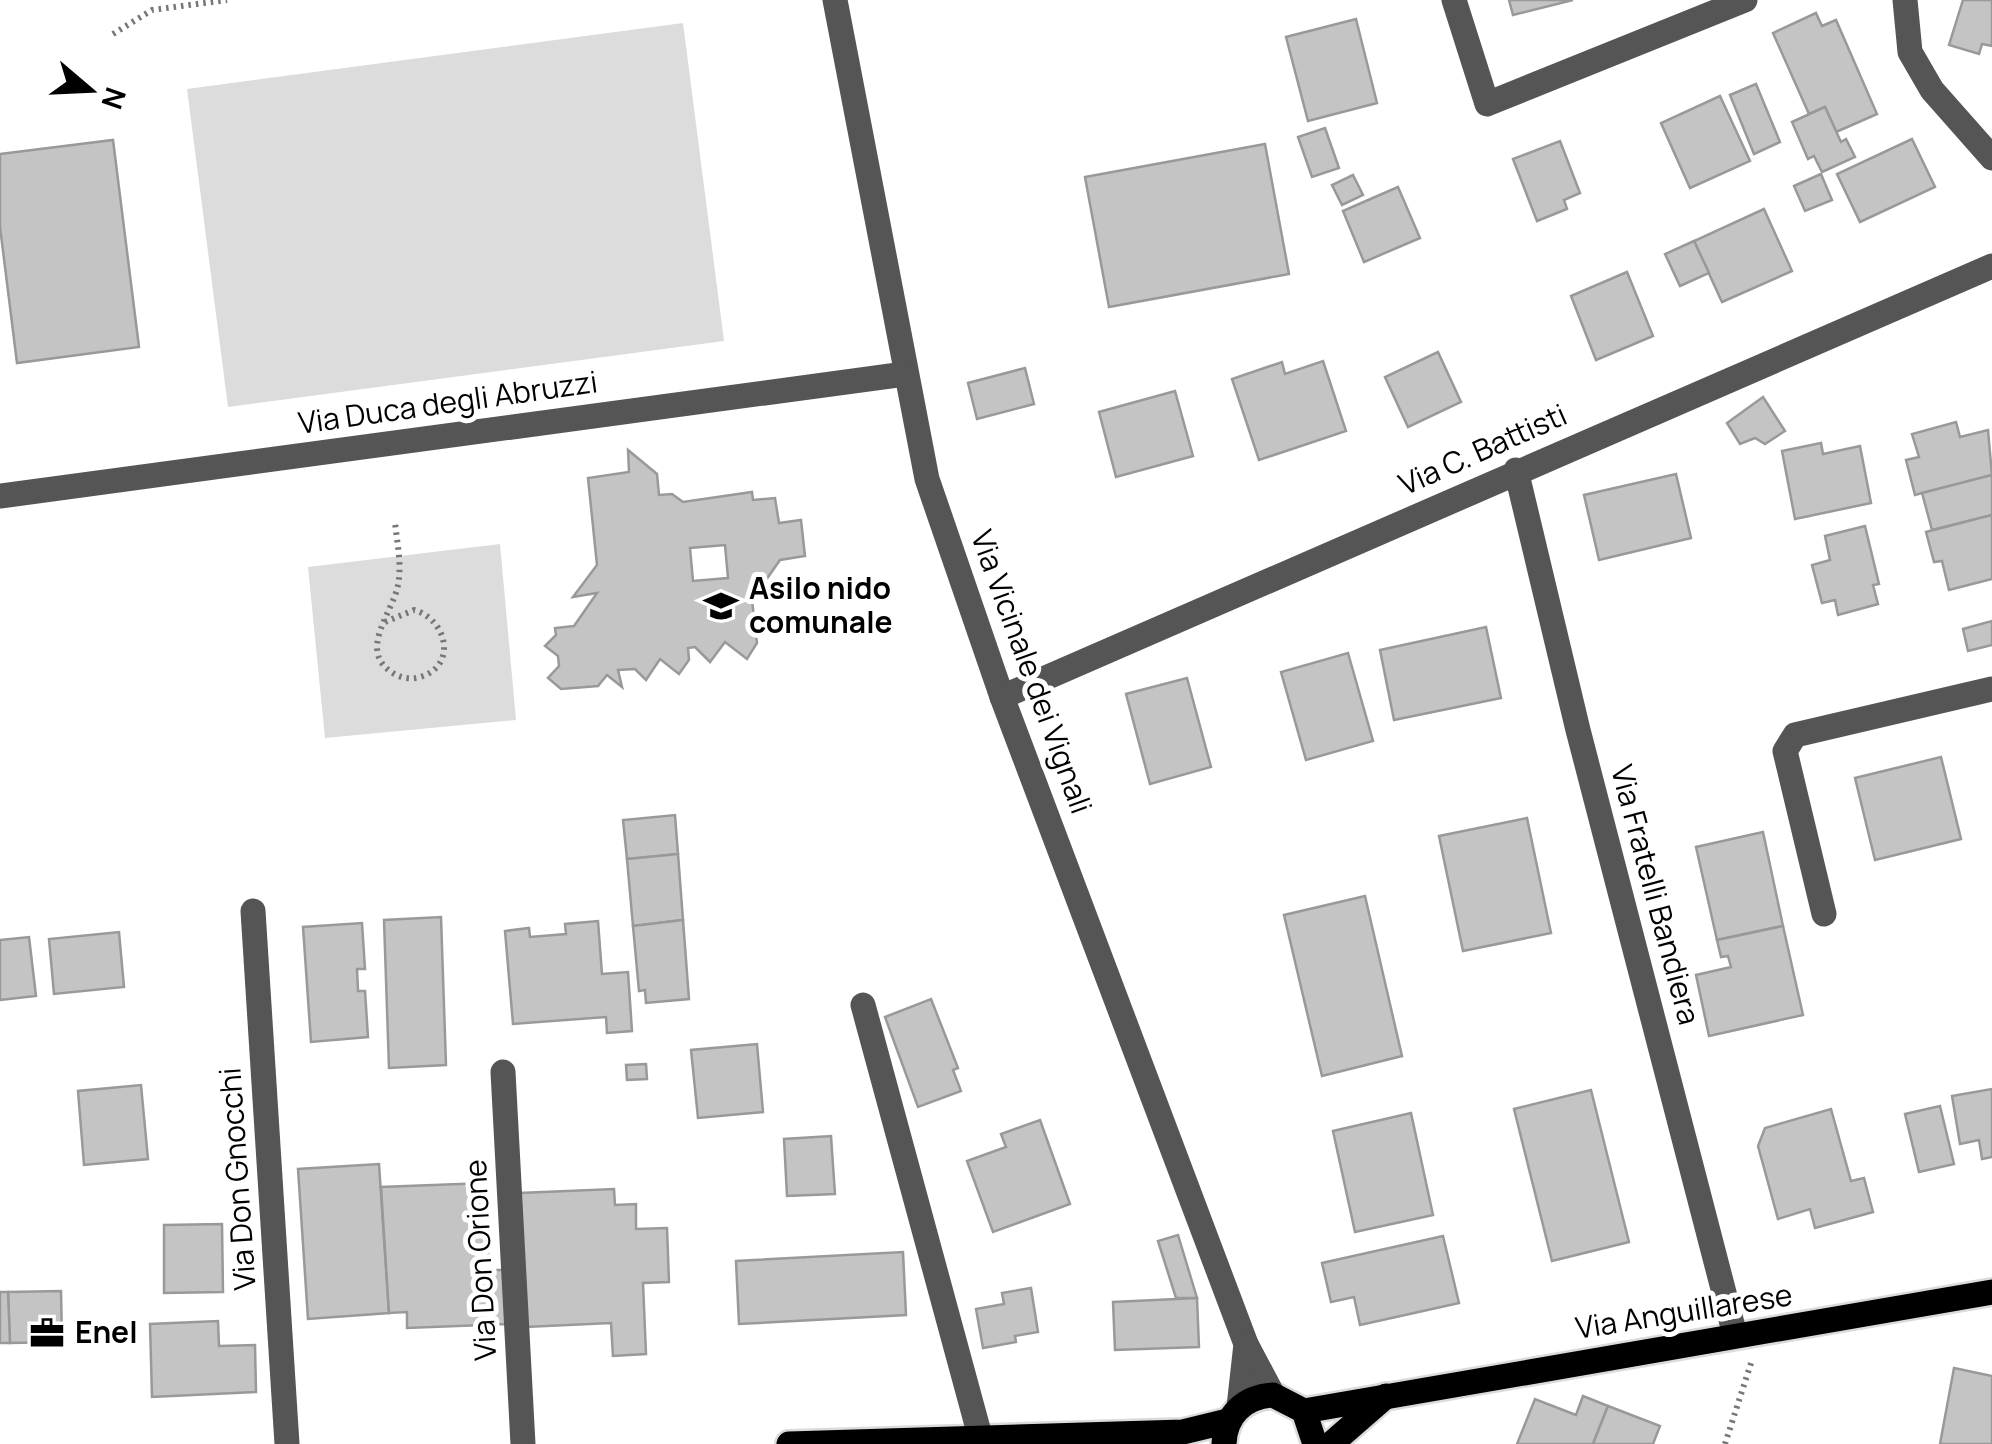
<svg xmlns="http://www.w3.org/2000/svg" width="1992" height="1444" font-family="Manrope,sans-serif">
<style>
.green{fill:#dcdcdc}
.building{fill:#c4c4c4;stroke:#999;stroke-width:2.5;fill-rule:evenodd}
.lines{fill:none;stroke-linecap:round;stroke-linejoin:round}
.major-casing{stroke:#dbdbdb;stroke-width:30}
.path{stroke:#777;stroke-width:6;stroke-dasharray:2.5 5;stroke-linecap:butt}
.minor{stroke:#555;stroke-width:25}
.major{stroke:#000;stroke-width:25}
.labels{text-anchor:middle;stroke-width:10;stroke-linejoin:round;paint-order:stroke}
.street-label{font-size:30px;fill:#000;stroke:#fff}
.poi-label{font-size:30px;font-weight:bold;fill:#000;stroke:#fff;text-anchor:start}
</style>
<rect width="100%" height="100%" fill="#fff"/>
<g class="green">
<path d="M 683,23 L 724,341 L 228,407 L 187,89 Z"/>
<path d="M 500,544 L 516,720 L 325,738 L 308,567 Z"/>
</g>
<g class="building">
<path d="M 1509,0 L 1573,0 L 1513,15 Z"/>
<path d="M 1963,0 L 1992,0 L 1992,46 L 1982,44 L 1979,54 L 1949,45 Z"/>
<path d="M 1816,13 L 1822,26 L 1836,20 L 1877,114 L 1836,132 L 1825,107 L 1809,114 L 1773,33 Z"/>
<path d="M 1356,19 L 1377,103 L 1308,121 L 1286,37 Z"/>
<path d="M 1756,84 L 1780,142 L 1754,154 L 1730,95 Z"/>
<path d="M 1720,96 L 1750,161 L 1690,188 L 1661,123 Z"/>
<path d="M 1825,107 L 1841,142 L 1846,139 L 1855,157 L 1822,172 L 1814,156 L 1808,159 L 1792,122 Z"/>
<path d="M 1325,128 L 1339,168 L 1312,177 L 1298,137 Z"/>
<path d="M 1912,139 L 1935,187 L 1860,222 L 1837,174 Z"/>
<path d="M 113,140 L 139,347 L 17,363 L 0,227 L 0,154 Z"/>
<path d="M 1560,141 L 1580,193 L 1564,200 L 1567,209 L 1537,221 L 1513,159 Z"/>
<path d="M 1265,144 L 1289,274 L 1109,307 L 1085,177 Z"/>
<path d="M 1821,174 L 1832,200 L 1805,211 L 1794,186 Z"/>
<path d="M 1353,175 L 1363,195 L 1342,205 L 1332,185 Z"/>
<path d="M 1398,187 L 1420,238 L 1364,262 L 1343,211 Z"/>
<path d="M 1764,209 L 1792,271 L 1722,302 L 1694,241 Z"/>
<path d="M 1694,241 L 1709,273 L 1680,286 L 1665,254 Z"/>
<path d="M 1627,272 L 1653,336 L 1596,360 L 1571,296 Z"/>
<path d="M 1438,352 L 1461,402 L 1408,427 L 1385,377 Z"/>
<path d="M 1323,361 L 1346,431 L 1259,460 L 1232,379 L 1282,362 L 1285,374 Z"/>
<path d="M 1025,368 L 1034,404 L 977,419 L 968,383 Z"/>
<path d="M 1175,391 L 1193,456 L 1116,477 L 1099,412 Z"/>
<path d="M 1763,397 L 1785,431 L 1765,444 L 1755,438 L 1740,444 L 1727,423 Z"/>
<path d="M 1956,422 L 1960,437 L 1988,430 L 1992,475 L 1915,495 L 1906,460 L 1919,457 L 1912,434 Z"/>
<path d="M 1821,443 L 1823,454 L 1860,446 L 1871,503 L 1795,519 L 1782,451 Z"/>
<path d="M 628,450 L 657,474 L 659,495 L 672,494 L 683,502 L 752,492 L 753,500 L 775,498 L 779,523 L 801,520 L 805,556 L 780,560 L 752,600 L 757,643 L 747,659 L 725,642 L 710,662 L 695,647 L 688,648 L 689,660 L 679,674 L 660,659 L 646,680 L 635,669 L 618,670 L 622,687 L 607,675 L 598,686 L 561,689 L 548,678 L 559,666 L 558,656 L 545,646 L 556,635 L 555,628 L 574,626 L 597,593 L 573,597 L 597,565 L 588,478 L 629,472 ZM 725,545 L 728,578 L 693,581 L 690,548 Z"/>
<path d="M 1676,474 L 1691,538 L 1599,560 L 1584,495 Z"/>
<path d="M 1992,475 L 1992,515 L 1932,530 L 1922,493 Z"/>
<path d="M 1992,515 L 1992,579 L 1949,590 L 1942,561 L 1934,562 L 1926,532 Z"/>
<path d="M 1865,526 L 1879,584 L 1873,585 L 1878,604 L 1838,615 L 1835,600 L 1822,603 L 1812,565 L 1830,560 L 1825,536 Z"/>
<path d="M 1992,621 L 1992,645 L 1968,651 L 1963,629 Z"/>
<path d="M 1486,627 L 1501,698 L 1394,720 L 1380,650 Z"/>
<path d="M 1348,653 L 1373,741 L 1306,760 L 1281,672 Z"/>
<path d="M 1187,678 L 1211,767 L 1150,784 L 1126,694 Z"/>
<path d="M 1941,757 L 1961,839 L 1875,860 L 1855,778 Z"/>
<path d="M 675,815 L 678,854 L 627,859 L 623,820 Z"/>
<path d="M 1527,818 L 1551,933 L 1463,951 L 1439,836 Z"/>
<path d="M 1763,832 L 1783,926 L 1717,940 L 1696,847 Z"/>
<path d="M 678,854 L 683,920 L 633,926 L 627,859 Z"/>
<path d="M 1365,896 L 1402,1056 L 1322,1076 L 1284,915 Z"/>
<path d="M 441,917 L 446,1065 L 389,1068 L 384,920 Z"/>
<path d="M 683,920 L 689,999 L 646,1003 L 645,990 L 639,991 L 633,926 Z"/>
<path d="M 598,921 L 602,974 L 628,972 L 632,1031 L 607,1033 L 606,1017 L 513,1024 L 505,931 L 529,928 L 530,937 L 566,934 L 565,924 Z"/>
<path d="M 362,923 L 365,969 L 357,969 L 358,991 L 365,991 L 368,1037 L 311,1042 L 303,927 Z"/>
<path d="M 1783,926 L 1803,1015 L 1709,1036 L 1696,975 L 1731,967 L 1728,956 L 1721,957 L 1717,940 Z"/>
<path d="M 119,932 L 124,987 L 54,994 L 49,939 Z"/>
<path d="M 29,937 L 36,996 L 0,1000 L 0,940 Z"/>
<path d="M 931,999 L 958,1068 L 953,1070 L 961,1091 L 918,1107 L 885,1017 Z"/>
<path d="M 757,1044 L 763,1112 L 698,1118 L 691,1050 Z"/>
<path d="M 646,1064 L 647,1079 L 627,1080 L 626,1065 Z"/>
<path d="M 141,1085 L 148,1159 L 84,1165 L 78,1091 Z"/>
<path d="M 1992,1089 L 1992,1157 L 1982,1159 L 1979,1140 L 1960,1144 L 1952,1096 Z"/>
<path d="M 1591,1090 L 1629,1242 L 1552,1261 L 1514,1109 Z"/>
<path d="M 1940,1106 L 1954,1164 L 1919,1172 L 1905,1114 Z"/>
<path d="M 1831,1109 L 1851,1181 L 1864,1178 L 1873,1212 L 1815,1228 L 1810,1209 L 1778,1219 L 1758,1146 L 1765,1128 Z"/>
<path d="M 1411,1113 L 1433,1215 L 1355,1232 L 1333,1131 Z"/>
<path d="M 1040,1120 L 1070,1204 L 993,1232 L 967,1161 L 1006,1147 L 1001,1134 Z"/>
<path d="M 831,1136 L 835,1194 L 787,1196 L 784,1139 Z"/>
<path d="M 379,1164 L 389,1313 L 308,1319 L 298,1169 Z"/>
<path d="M 485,1183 L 489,1270 L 508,1270 L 510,1324 L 407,1328 L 407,1312 L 389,1313 L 381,1187 Z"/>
<path d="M 614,1189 L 615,1205 L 636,1204 L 636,1229 L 667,1228 L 669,1282 L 643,1283 L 646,1354 L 613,1356 L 611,1323 L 526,1327 L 520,1193 Z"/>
<path d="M 222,1224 L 223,1292 L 164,1293 L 164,1225 Z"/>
<path d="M 1178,1235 L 1197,1298 L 1176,1298 L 1158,1241 Z"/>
<path d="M 1443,1236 L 1459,1303 L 1360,1325 L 1354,1297 L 1331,1302 L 1322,1263 Z"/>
<path d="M 903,1252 L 906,1315 L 739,1324 L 736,1261 Z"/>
<path d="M 1031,1288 L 1038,1332 L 1015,1336 L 1016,1342 L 983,1348 L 976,1309 L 1004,1304 L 1002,1293 Z"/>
<path d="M 61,1291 L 62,1342 L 10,1343 L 8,1292 Z"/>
<path d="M 0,1292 L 8,1292 L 10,1343 L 0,1343 Z"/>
<path d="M 1197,1298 L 1199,1347 L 1115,1350 L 1113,1302 Z"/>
<path d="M 218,1321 L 219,1346 L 255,1345 L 256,1392 L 152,1397 L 150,1324 Z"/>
<path d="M 1954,1368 L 1992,1376 L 1992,1444 L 1940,1444 Z"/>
<path d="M 1583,1396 L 1608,1406 L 1593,1444 L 1517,1444 L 1535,1399 L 1576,1415 Z"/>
<path d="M 1608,1406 L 1660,1426 L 1653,1444 L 1593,1444 Z"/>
</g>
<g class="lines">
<g class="major-casing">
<g id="major">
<path d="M 1304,1411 L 1992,1292"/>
<path d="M 789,1444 L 1183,1432 L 1228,1421"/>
<path d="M 1224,1444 C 1225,1415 1244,1397 1273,1395 L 1304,1411 L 1315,1444"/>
<path d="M 1331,1444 L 1386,1396"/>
</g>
</g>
<g class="path">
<path d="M 113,34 L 152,10 L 227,0"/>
<path d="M 385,622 L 414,610 C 447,619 458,666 420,677 C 410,680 399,678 390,671 C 359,649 393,612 398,585 C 402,564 397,543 395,522"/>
<path d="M 1725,1444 L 1752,1360"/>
</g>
<g class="minor">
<path d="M 835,0 L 927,479 L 1002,697 L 1246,1344 L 1273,1395"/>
<path d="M 1454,0 L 1487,104 L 1745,0"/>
<path d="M 1905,0 L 1910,52 L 1932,90 L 1992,158"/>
<path d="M 1516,470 L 1578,730 L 1735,1335"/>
<path d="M 0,496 L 905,374"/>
<path d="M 1002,697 L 1992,266"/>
<path d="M 253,911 L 287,1444"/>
<path d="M 1824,914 L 1785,751 L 1795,735 L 1992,689"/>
<path d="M 863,1005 L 980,1436"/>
<path d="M 503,1072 L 523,1444"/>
<path d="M 1239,1407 L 1246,1344"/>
</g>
<use href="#major" class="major"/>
</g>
<defs>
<g id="school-bare" transform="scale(2.7)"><path d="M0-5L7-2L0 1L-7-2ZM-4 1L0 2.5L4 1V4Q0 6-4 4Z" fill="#000" stroke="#fff" stroke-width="2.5" paint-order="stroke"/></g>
<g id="office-bare" transform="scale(2.7)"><path d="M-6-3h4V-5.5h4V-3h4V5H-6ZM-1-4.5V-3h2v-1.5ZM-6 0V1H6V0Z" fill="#000" stroke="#fff" stroke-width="2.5" paint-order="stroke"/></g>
</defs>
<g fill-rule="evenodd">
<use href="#school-bare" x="721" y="606"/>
<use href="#office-bare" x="47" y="1333"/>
</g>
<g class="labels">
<g class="street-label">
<text transform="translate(448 403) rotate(-8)" y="10">Via Duca degli Abruzzi</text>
<text transform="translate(1483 450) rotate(-24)" y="10">Via C. Battisti</text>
<text transform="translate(1031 672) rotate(70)" y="10">Via Vicinale dei Vignali</text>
<text transform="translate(1655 895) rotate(75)" y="10">Via Fratelli Bandiera</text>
<text transform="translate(238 1179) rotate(-94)" y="10">Via Don Gnocchi</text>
<text transform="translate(481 1260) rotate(-93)" y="10">Via Don Orione</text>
<text transform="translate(1684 1312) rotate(-9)" y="10">Via Anguillarese</text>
</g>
<g class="poi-label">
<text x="749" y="599">Asilo nido<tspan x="749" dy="34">comunale</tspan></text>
<text x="75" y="1343">Enel</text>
</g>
</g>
<g transform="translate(90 90) rotate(109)" stroke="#ffffff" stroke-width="8" paint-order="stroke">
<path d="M0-8L18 38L0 25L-18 38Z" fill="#000000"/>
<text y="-15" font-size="28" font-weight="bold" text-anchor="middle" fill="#000000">N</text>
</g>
</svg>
